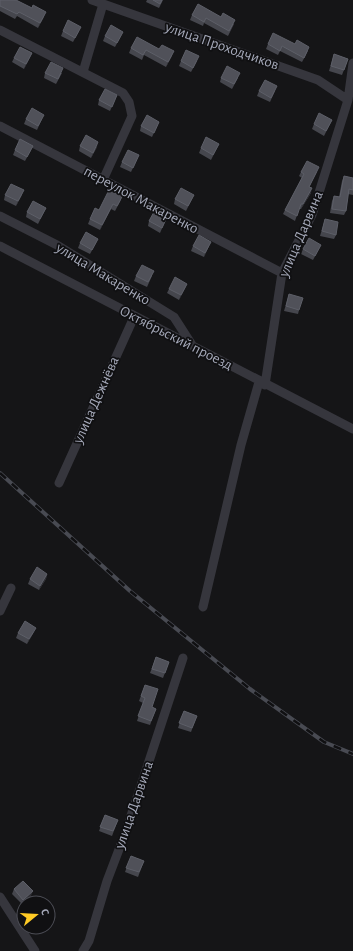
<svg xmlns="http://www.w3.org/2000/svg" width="353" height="951" viewBox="0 0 353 951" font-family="'Alegreya Sans',sans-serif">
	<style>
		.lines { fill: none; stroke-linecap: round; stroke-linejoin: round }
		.minor { stroke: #36363d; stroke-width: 9 }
		.rail-casing { stroke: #484a52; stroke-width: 4 }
		.rail { stroke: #101012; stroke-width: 2.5; stroke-dasharray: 8; stroke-linecap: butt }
		.wall { fill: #45464d }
		.shaded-wall { fill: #2e2e33 }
		.building { fill: #505159; stroke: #5d5f68 }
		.labels { text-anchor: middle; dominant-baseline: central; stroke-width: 3.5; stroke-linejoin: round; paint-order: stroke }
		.street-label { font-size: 15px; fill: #a5a9b9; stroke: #101012 }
	</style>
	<rect width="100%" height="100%" fill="#151517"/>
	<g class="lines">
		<path class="minor" d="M92,0L318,80L348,100
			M0,30L123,93L129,102L132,116L103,180
			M83,72L103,4
			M0,126L282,273
			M0,216L57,245L174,317L192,345
			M0,246L353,429
			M265,385L282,273L312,215L348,100L353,63
			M59,483L134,317
			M203,607L241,445L259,382
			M0,611L11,588
			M0,897L35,951
			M83,951L89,941L107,881L126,831L183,658"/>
		<defs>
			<path id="rail" d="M0,473L130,591L250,689L324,742L353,754"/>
		</defs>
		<use href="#rail" class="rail-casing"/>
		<use href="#rail" class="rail"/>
	</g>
	<path class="wall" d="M0,0L32,8L44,17L38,28L17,16L15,19L0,11Z
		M147,0H163L159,8L146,2Z
		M192,15L221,17L234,24L228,36L204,23L203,26L190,20Z
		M63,31H79L73,42L61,36Z
		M123,32L115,47L103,41L105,36Z
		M268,44L308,51L302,62L280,51L278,55L266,49Z
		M131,48L159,49L172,56L166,67L144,55L142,60L129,53Z
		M32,53L24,69L12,62L14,58Z
		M334,54L348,59L342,75L329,71Z
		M181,61H197L191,72L179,66Z
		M45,73H62L56,84L44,78Z
		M221,78H238L232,89L220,82Z
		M259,91H275L270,102L257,96Z
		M117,95L110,111L98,105L99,100Z
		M26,119H42L37,130L24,124Z
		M332,120L324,136L312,129L314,124Z
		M159,122L152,137L140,131L141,126Z
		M219,144L211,160L199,153L201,148Z
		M80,146L97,147L91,158L79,151Z
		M15,150H31L25,161L13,155Z
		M139,155L131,172L120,167L122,162Z
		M301,172H317L309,187L311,193L301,209H299L295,221L283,214L285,210L302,178L299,176Z
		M344,176L353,178V195L348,194L346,211L344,215L330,213L332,201L334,196L339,197L342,181Z
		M5,195H22L16,206L4,200Z
		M194,195L186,211L174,204L175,199Z
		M121,200L115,211L111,209L100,230L88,224L90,219L99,210Z
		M46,208L38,224L26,217L27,212Z
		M167,217L160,233L148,226L149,221Z
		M325,219L336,235L334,239L320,236Z
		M98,239L90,254L78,248L80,243Z
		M321,245L313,260L301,254L303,249Z
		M193,246H209L204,257L191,251Z
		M136,276H152L147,287L134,281Z
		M187,284L179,300L167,293L169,289Z
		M289,294L299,310L298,314L284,311Z
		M47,574L46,579L39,590L28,584L30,579Z
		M34,632L27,644L16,638L18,633Z
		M156,657L169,662L163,678L150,673Z
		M145,685L152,707L156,709L150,725L137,721L143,703L139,701Z
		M184,711L197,716L191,732L178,728Z
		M105,815L118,820L112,836L99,831Z
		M131,856L144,861L138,877L125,872Z
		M14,889L31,896L22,904L12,894Z"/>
	<path class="shaded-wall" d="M46,12L44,17L38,28L40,23Z
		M174,51L172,56L166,67L168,62Z
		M32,53L30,58L24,69L26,64Z
		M98,142L97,147L91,158L93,153Z
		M312,188L311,193L301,209L303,204Z
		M24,190L22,195L16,206L18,201Z
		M113,204L111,209L100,230L102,225Z
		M211,242L209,246L204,257L205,253Z
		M187,284L185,289L179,300L181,295Z
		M47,574L46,579L39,590L40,586Z
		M36,628L34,632L27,644L29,639Z
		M33,891L31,896L22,904L23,900Z"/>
	<path class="building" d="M0,0H16L32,8L33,5L46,12L40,23L19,12L17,14L0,6Z
		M153,0H162L160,4Z
		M198,4L221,17L223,13L235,20L229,31L206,18L204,22L192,15Z
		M68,20L81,27L75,38L63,31Z
		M111,25L123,32L117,43L105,36Z
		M273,33L295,44L297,40L309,47L304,58L282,46L280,51L268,44Z
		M137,37L159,49L162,45L174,51L168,62L146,50L143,55L131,48Z
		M20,47L32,53L26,64L14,58Z
		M186,50L199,56L193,68L181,61Z
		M334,54L348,59L344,70L331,66Z
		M51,62L63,68L58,79L45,73Z
		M227,66L240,73L234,84L221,78Z
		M265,80L277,86L271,98L259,91Z
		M105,89L117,95L112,107L99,100Z
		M32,108L44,115L38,126L26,119Z
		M319,113L332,120L326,131L314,124Z
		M147,115L159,122L154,133L141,126Z
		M86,135L98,142L93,153L80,146Z
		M206,137L219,144L213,155L201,148Z
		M20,139L33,146L27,157L15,150Z
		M128,150L139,155L133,168L122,162Z
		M307,161L319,167L309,187L312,188L303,204H301L297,216L285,210L304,174L301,172Z
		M344,176L353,178V190L349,189L346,211L332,209L334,196L340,197Z
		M11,184L24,190L18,201L5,195Z
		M110,188L123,195L117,206L113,204L102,225L90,219L95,208L99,210Z
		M181,188L194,195L188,206L175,199Z
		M33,201L46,208L40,219L27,212Z
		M155,210L167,217L162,228L149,221Z
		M325,219L338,222L336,235L322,231Z
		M86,232L98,239L92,250L80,243Z
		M199,235L211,242L205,253L193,246Z
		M309,238L321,245L315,256L303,249Z
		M142,265L154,271L148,282L136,276Z
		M175,277L187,284L181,295L169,289Z
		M289,294L303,298L299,310L286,306Z
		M37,567L47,574L40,586L30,579Z
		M25,621L36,628L29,639L18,633Z
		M156,657L169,662L165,673L152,669Z
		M145,685L158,689L152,707L156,709L151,721L138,716L145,698L141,696Z
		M184,711L197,716L192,728L179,723Z
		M105,815L118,820L113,831L100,827Z
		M131,856L144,861L139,872L126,868Z
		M23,881L33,891L23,900L14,889Z"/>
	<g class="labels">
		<g class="street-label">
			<text transform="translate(222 46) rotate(19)">улица Проходчиков</text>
			<text transform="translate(141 200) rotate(28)">переулок Макаренко</text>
			<text transform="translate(301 234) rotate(-67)">улица Дарвина</text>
			<text transform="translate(103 274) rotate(31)">улица Макаренко</text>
			<text transform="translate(176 338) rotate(27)">Октябрьский проезд</text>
			<text transform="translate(96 400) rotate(-66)">улица Дежнёва</text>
			<text transform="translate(134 805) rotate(-71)">улица Дарвина</text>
		</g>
	</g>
	<g transform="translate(36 915) rotate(72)"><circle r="19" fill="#101012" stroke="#4c4d55"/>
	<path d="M0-3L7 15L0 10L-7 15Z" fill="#ffcb25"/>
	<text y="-6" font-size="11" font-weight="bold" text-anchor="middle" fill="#a5a9b9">С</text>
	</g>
</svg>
